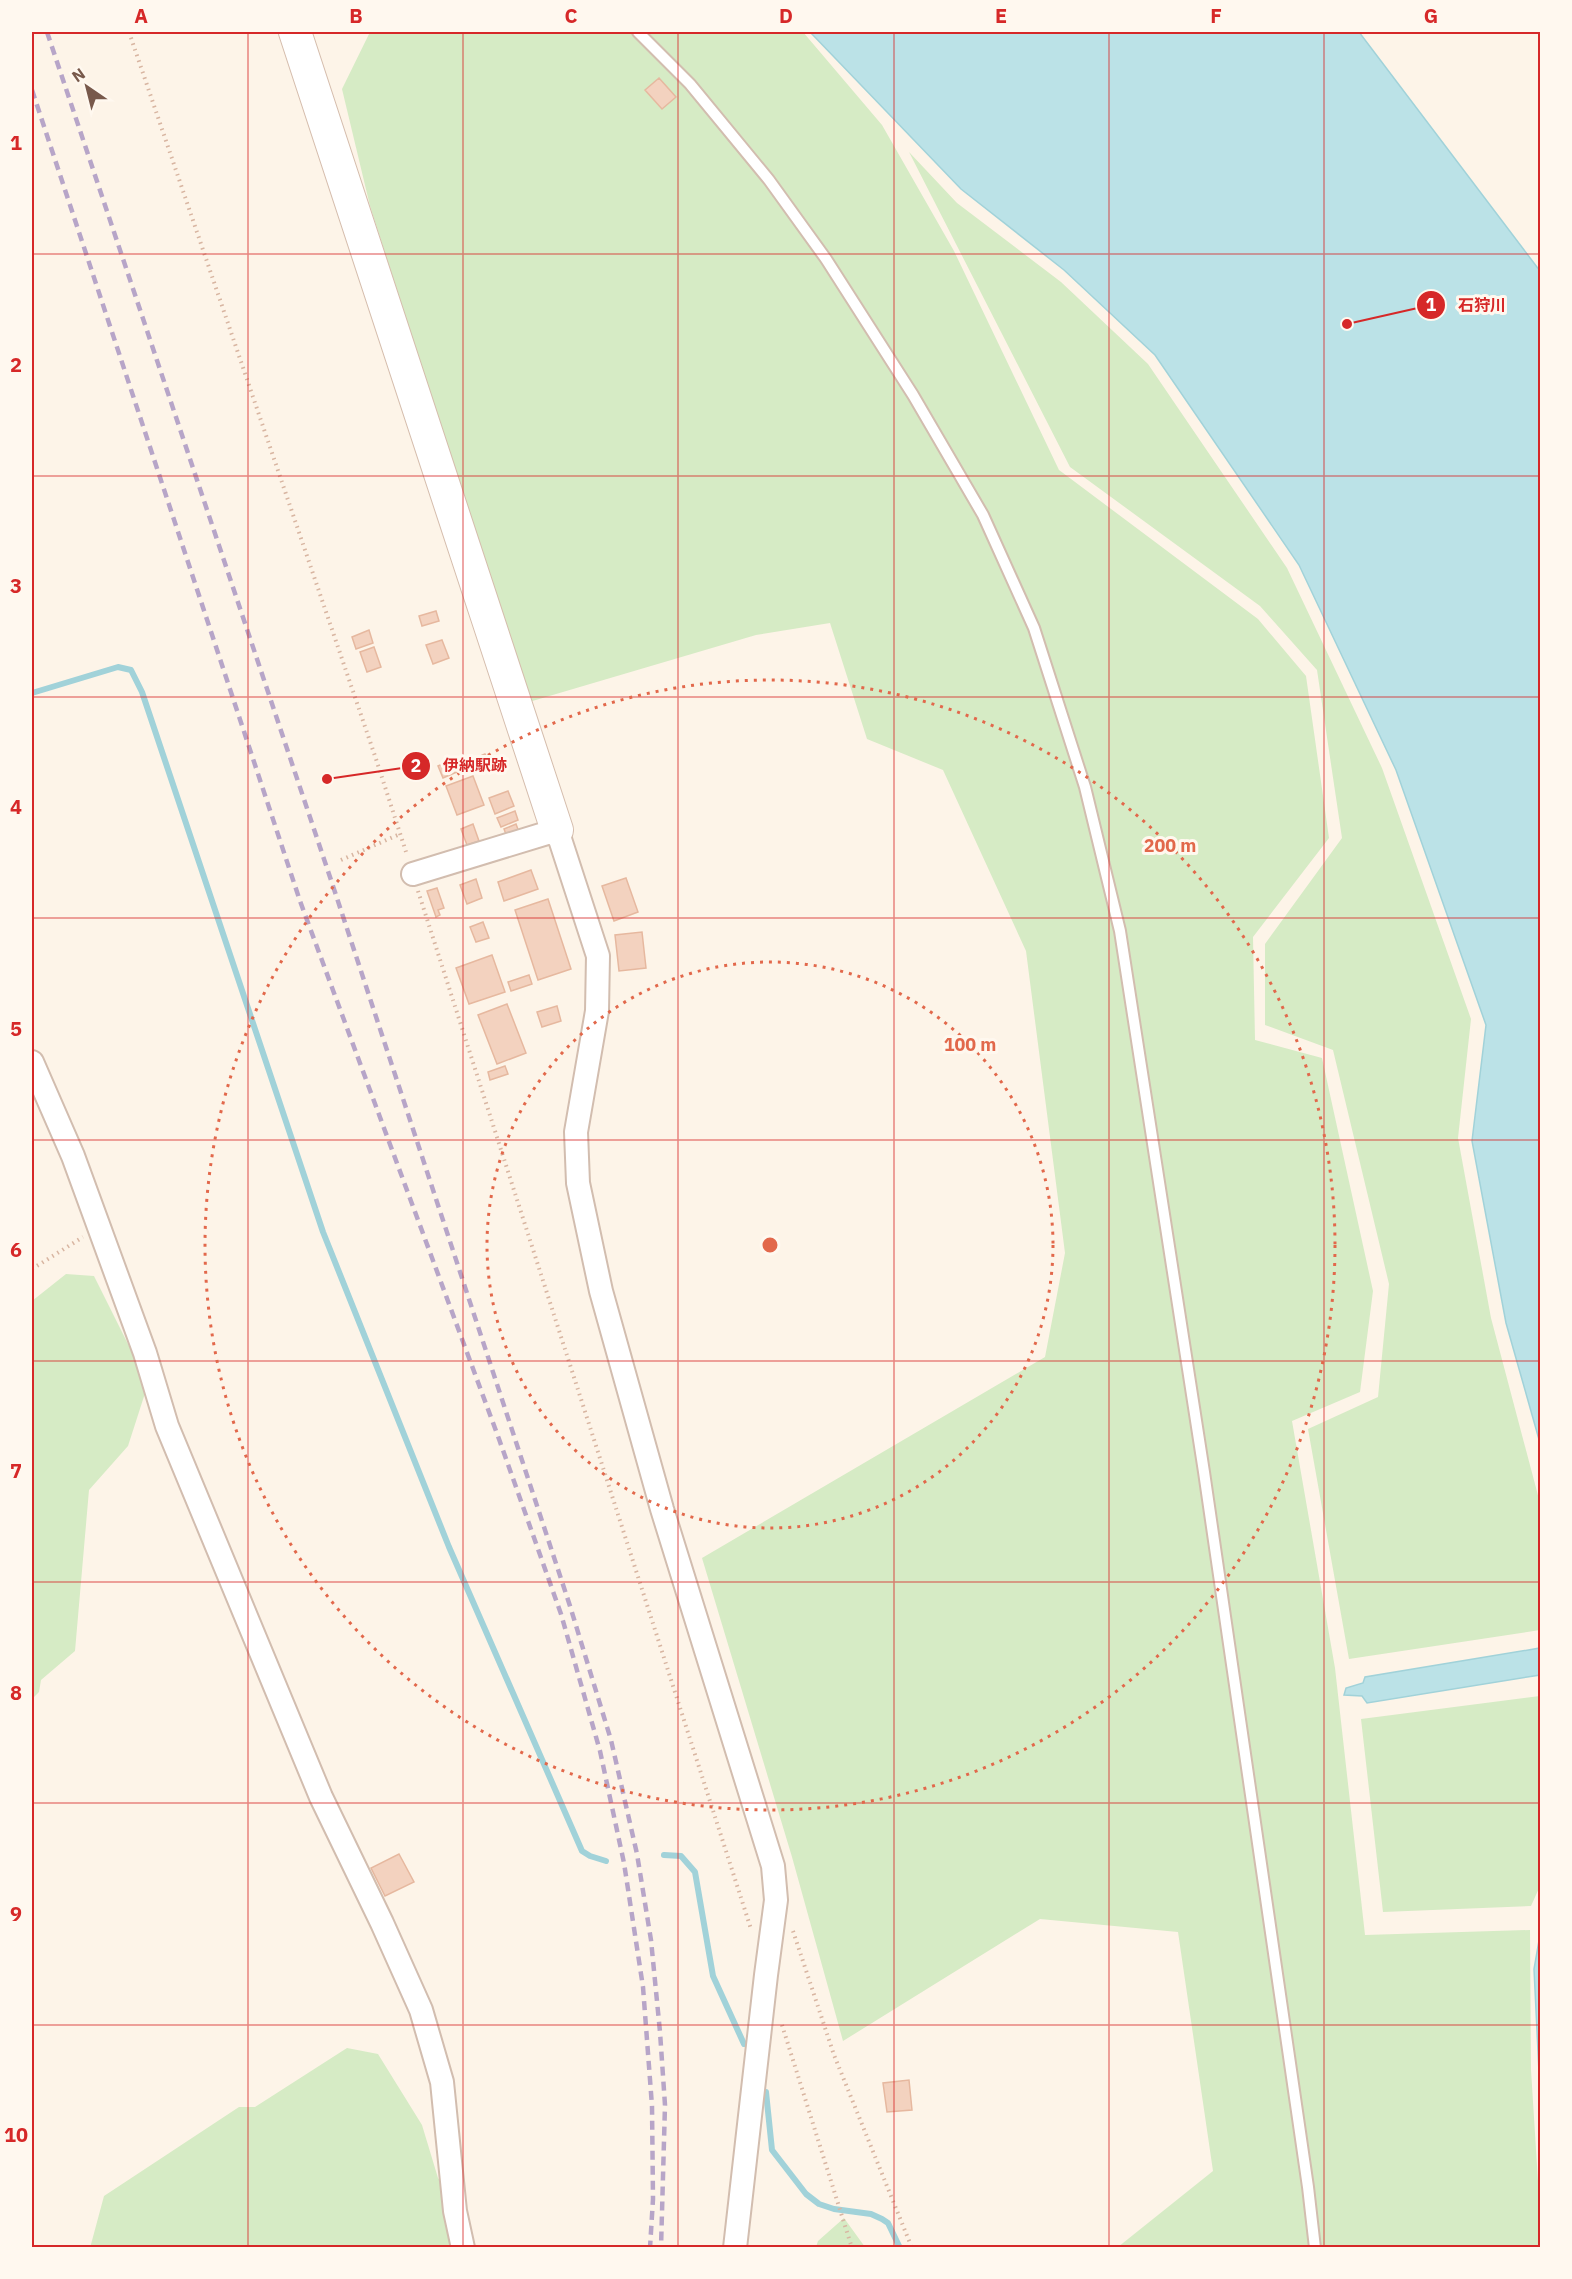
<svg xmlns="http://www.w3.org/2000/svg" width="1572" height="2279" viewBox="0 0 1572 2279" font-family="'IBM Plex Sans','Noto Sans JP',sans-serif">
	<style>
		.green { fill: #d6ebc5 }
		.water { fill: #bbe2e7; stroke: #a1d2d9; stroke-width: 1.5 }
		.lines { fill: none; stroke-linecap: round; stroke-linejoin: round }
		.stream { stroke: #a1d2d9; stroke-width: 6 }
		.building { fill: #f3d2bf; stroke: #e6b89f; stroke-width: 1.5 }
		.lane-casing { stroke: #d2bdaf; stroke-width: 14 }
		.street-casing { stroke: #d2bdaf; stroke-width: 26 }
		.secondary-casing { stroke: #d5bdad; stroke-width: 34 }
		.path { stroke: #d8b5a1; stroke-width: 4; stroke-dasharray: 1.5 4.5; stroke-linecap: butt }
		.lane { stroke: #fff; stroke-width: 10 }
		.street { stroke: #fff; stroke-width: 22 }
		.secondary { stroke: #fff; stroke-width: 32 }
		.rail { stroke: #b7a5c8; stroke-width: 4.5; stroke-dasharray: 9 6; stroke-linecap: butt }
		.grid { fill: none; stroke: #d62828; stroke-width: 1.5; stroke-opacity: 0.55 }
		.ring { fill: none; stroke: #e2684b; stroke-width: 3; stroke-dasharray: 3 6 }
		.centre { fill: #e2684b; stroke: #fff8ef; stroke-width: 3 }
		.ring-label { font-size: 18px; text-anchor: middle; font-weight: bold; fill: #e2684b; stroke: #fff8ef; stroke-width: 6; stroke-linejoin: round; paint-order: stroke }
		.leader { fill: none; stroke: #d62828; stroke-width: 2 }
		.callout-dot { fill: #d62828; stroke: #fff8ef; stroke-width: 2 }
		.mark-label { font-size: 18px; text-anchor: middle; font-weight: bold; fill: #fff }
		.callout-label { font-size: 16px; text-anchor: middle; font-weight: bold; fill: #d62828; stroke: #fff8ef; stroke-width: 6; stroke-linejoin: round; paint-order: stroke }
		.neatline { fill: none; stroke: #d62828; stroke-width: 2 }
		.grid-label { font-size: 20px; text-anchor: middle; font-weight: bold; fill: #d62828 }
	</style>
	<rect width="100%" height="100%" fill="#fdf4e8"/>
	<path class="green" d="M370,32H803L882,125L954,251L1059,470L1258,619L1306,676L1329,838L1253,937L1255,1040L1322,1058L1373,1291L1360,1392L1292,1421L1335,1668L1365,1935L1530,1930L1531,2070L1540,2213V2247H1118L1213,2171L1178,1932L1040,1919L843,2041L792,1857L702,1558L1045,1357L1065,1253L1026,951L943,770L867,739L830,623L756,635L529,702L370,206L342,89Z
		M909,152L957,203L1061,282L1148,364L1287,568L1382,768L1471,1019L1458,1138L1491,1318L1540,1503V1630L1349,1659L1308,1429L1378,1397L1389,1284L1333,1050L1265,1025V944L1342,838L1317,670L1260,606L1070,467Z
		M66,1274L94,1276L148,1384L128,1446L89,1490L75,1651L41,1680L39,1692L32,1699V1301Z
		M1540,1696V1886L1531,1906L1383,1912L1361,1719Z
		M347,2048L378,2054L422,2125L438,2178L454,2200V2247L90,2248L104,2196L239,2107H255Z
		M844,2218L865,2247H816L818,2241Z"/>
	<path class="water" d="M810,32H1359L1540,271V1443L1506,1323L1472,1141L1486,1025L1396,770L1299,565L1155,355L1064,270L961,189Z
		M1540,1648V1675L1367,1703L1362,1696L1344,1695L1346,1688L1363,1683L1365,1677Z
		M1540,1935V2093L1534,1969Z"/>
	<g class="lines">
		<path class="stream" d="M32,693L118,667L131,670L142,692L323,1232L449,1547L582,1851L590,1856L606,1861
			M664,1855L681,1856L695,1872L713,1976L744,2044
			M766,2092L772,2150L806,2194L819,2204L834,2209L871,2214L882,2219L888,2223L900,2248"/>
	</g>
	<path class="building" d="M659,78L676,97L662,109L645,90Z
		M436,611L439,621L422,626L419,616Z
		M369,630L373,643L356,649L352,637Z
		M442,640L449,658L433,664L426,645Z
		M374,647L381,667L367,672L360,652Z
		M485,754L489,761L474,768L471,760Z
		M454,759L459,771L443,778L438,766Z
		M473,776L484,805L457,815L446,786Z
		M508,791L514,806L495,814L489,798Z
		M515,811L518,820L501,827L497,818Z
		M473,824L479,841L467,845L461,829Z
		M516,824L519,832L507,837L504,829Z
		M531,870L538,889L504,901L498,882Z
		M626,878L638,912L614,921L602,886Z
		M476,879L482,898L467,904L460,885Z
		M437,888L444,908L438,910L440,915L436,917L427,891Z
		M548,899L571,969L538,980L515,910Z
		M483,922L489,938L476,942L470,927Z
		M642,932L646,968L619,971L615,935Z
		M492,955L505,992L469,1004L456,968Z
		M529,975L532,984L511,991L508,982Z
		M507,1004L526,1053L497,1064L478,1015Z
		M557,1006L561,1021L542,1027L537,1012Z
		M505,1066L508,1074L490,1080L488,1072Z
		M399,1854L414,1882L385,1896L371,1868Z
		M909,2080L912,2110L887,2112L883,2083Z"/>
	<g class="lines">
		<defs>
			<path id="lane" d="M638,32L690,84L769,180L826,259L913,395L983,515L1034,628L1085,787L1120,931L1204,1472L1308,2187L1315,2248"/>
			<path id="street" d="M413,874L557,830L598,956L597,1011L576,1132L578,1183L601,1291L662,1509L773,1866L776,1900L766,1975L735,2248
				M32,1062L73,1156L145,1353L167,1426L321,1797L382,1923L421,2010L442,2082L455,2211L463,2248"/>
			<path id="secondary" d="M295,32L557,830"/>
		</defs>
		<use href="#lane" class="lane-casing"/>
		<use href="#street" class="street-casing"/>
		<use href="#secondary" class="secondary-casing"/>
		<path class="path" d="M129,32L376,759L407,855
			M341,860L400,834
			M418,891L751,1929
			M32,1269L83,1237
			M793,1931L834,2055L912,2248
			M782,2025L852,2248"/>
		<use href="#lane" class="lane"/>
		<use href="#street" class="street"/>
		<use href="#secondary" class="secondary"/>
		<path class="rail" d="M47,32L331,880L570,1606L611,1740L637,1854L651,1940L660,2032L665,2105L661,2248
			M32,90L300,901L499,1439L561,1614L600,1751L624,1863L643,1987L652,2106L653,2199L650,2248"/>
	</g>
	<path class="grid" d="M248,32V2248M463,32V2248M678,32V2248M894,32V2248M1109,32V2248M1324,32V2248M32,254H1540M32,476H1540M32,697H1540M32,918H1540M32,1140H1540M32,1361H1540M32,1582H1540M32,1803H1540M32,2025H1540"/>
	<g class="ring">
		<circle cx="770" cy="1245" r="283"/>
		<circle cx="770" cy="1245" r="565"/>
	</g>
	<circle cx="770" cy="1245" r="9" class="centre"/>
	<g class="ring-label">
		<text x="1170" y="852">200 m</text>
		<text x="970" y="1051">100 m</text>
	</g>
	<path class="leader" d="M1347 324L1431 305M327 779L416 766"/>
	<g class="callout-dot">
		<circle cx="1347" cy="324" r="6"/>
		<circle cx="327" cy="779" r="6"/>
		<circle cx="1431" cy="305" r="15"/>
		<circle cx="416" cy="766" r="15"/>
	</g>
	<g class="mark-label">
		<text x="1431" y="311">1</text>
		<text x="416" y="772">2</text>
	</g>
	<g class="callout-label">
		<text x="1482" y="311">石狩川</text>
		<text x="475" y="771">伊納駅跡</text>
	</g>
	<rect width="1572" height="2279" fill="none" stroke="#fff8ef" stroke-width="66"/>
	<g transform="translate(87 87) rotate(325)" stroke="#fff8ef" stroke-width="4.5" paint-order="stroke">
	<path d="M0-4.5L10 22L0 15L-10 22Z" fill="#78594b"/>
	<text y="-9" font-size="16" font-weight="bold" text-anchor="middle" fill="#78594b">N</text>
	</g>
	<rect x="33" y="33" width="1506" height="2213" class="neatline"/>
	<g class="grid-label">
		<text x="141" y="23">A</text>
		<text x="356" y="23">B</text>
		<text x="571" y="23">C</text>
		<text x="786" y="23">D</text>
		<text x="1001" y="23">E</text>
		<text x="1216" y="23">F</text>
		<text x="1431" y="23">G</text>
		<text x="16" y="150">1</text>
		<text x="16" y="372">2</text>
		<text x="16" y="593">3</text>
		<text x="16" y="814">4</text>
		<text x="16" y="1036">5</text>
		<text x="16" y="1257">6</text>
		<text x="16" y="1478">7</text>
		<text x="16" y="1700">8</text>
		<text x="16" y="1921">9</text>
		<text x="16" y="2142">10</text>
	</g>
</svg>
